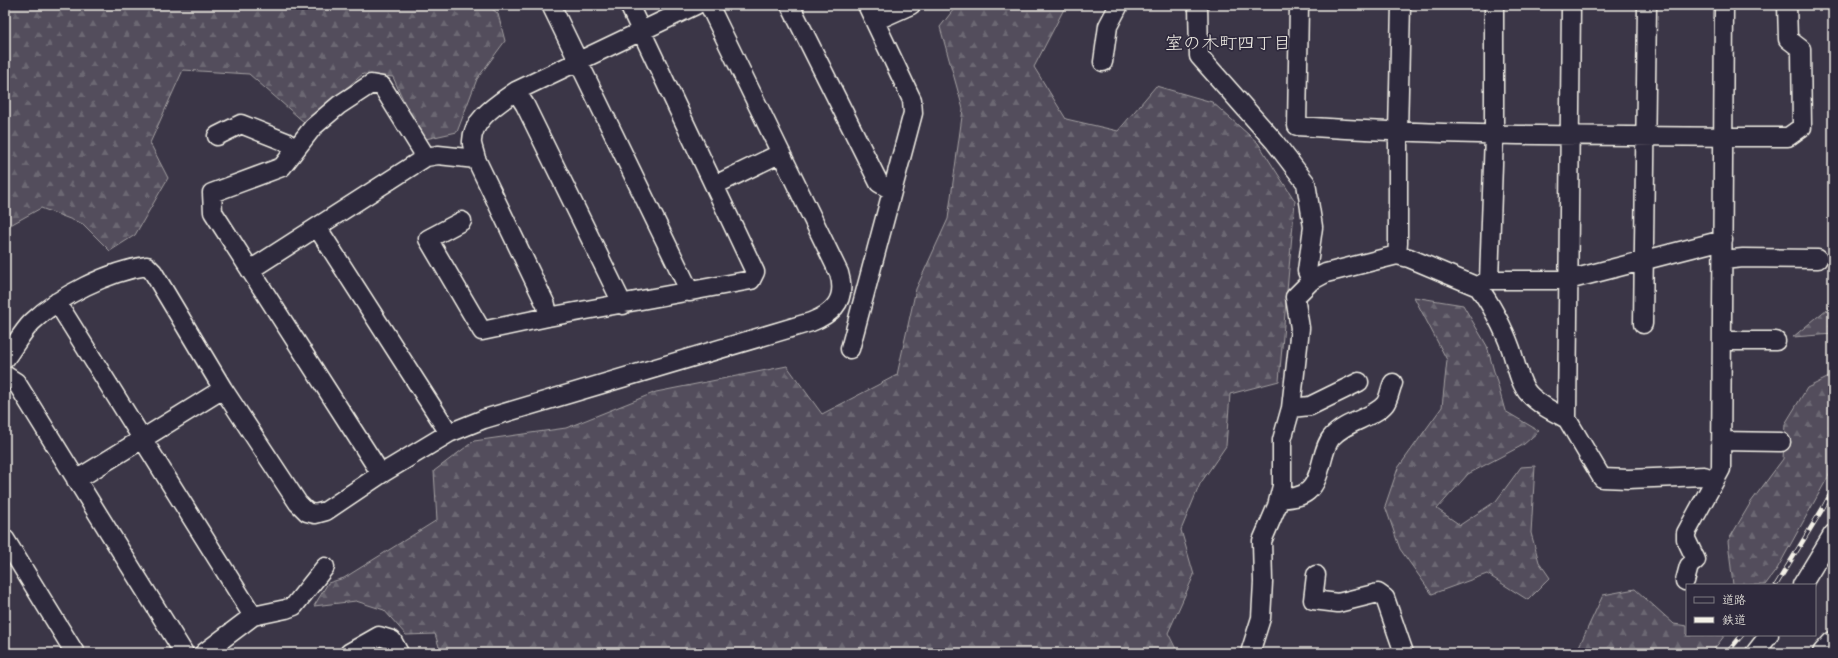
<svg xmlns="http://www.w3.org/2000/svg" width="1838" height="658" viewBox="0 0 1838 658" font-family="Caveat,'Klee One',sans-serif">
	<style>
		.forest { fill: url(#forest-firs); stroke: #a4a0a2 }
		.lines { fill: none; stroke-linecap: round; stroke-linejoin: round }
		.minor-casing { stroke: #f4f1e8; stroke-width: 21 }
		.highway-casing { stroke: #f4f1e8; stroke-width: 25 }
		.minor { stroke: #2f2a3d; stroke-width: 18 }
		.highway { stroke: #2f2a3d; stroke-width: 22 }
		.rail-casing { stroke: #f4f1e8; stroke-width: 4.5 }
		.rail { stroke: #2f2a3d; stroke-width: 3; stroke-dasharray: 9; stroke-linecap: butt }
		.labels { text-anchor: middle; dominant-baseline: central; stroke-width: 3.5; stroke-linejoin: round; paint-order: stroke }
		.neighbourhood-label { font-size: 18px; fill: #f4f1e8; stroke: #2f2a3d }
	</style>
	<defs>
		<pattern id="forest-firs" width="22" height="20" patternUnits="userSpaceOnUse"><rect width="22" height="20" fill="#534e5c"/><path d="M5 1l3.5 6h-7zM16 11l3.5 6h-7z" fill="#6c6873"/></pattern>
	</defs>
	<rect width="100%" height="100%" fill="#3b3647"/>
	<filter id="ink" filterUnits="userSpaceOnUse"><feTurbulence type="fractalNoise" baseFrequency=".025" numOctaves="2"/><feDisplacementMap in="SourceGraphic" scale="8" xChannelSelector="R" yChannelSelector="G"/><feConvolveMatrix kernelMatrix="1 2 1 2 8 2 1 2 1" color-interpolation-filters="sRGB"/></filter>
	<g filter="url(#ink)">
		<path class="forest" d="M5,5H488L498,14L505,41L477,79L457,132L421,140L393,77L363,74L305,123L249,74L183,70L150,143L168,178L135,235L110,251L83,224L41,208L5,228Z
			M957,5H1061L1064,9L1034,67L1066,119L1118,131L1156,86L1212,102L1258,143L1295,201L1279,381L1230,394L1226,446L1200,484L1181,530L1194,575L1168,633L1178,653H441L435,634L406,635L384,610L356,601L314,606L328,583L344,578L437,520L434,471L474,441L566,428L656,392L787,366L822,414L897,375L916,289L948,219L963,109L940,27Z
			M1414,297L1463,305L1487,346L1505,411L1539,431L1523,445L1468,474L1437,509L1460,525L1496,501L1521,467L1535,466L1531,533L1539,562L1550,578L1528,600L1487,574L1432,594L1400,549L1385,506L1398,468L1442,407L1447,360Z
			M1833,304V334L1793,337Z
			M1833,375V468L1777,569L1765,585H1733L1728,541L1751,502L1783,459L1785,424L1807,388Z
			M1635,589L1674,624L1687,626V635H1725L1711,653H1576L1603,595Z"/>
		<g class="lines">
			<defs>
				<path id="minor" d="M551,5L690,292
					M790,5L879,183L891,190
					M1198,5L1199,56L1274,141L1306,183L1313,227L1307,271L1311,281
					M1299,5L1297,126C1460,137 1624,136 1788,137L1802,127L1801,49L1788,39L1787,5
					M1571,5L1567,419L1602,478L1628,479L1704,476L1715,480
					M875,21L911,5
					M1103,62L1108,26L1119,5
					M516,91L525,105L623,305
					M217,136L241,124L286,142L296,149
					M715,185L781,153
					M462,221L428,239L482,331L548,317L751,280L755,272L629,5
					M317,227L449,433
					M1397,255L1398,243V132L1401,5
					M1723,260L1743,258L1818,259
					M250,270L426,157L438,155L476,159
					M1489,280L1494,135V5
					M1478,286L1489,280H1568L1723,240
					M57,302L253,616
					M548,317L546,305L476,159C475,154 473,149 472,144C470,120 499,103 516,91L696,5
					M1643,324L1647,5
					M1722,341H1776
					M850,349L913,113L912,100L867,5
					M5,359C14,347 22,332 32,322C59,296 109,271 147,266L153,272L223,389L298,503L307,512L315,514L326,511L381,474L449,433L484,419L811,322C834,313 847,299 839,273L709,5
					M5,375L16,382L184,653
					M1291,408L1310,406L1359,382
					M1721,441L1781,442
					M381,474L213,212L212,193L282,167L313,127L339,105L371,84L382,86L426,157
					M76,480L223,389
					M1279,499C1289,498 1300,498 1308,491C1322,480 1321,450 1331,438C1345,421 1374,418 1385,404C1389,399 1390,389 1393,383
					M5,539L75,653
					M1316,575L1313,600L1338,603L1378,593L1385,598L1404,653
					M1685,581L1689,566L1696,560L1686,539V533L1721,469L1724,5
					M1802,585L1833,534
					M204,653L253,616L286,609L294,606L325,567
					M349,653L379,636L392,640L399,653
					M1250,653L1261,618L1263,582L1262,541L1277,506L1282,486V440L1291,408L1300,328L1295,297L1311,281L1326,273L1397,255L1409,258L1478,287C1490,302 1504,329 1511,349C1515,361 1520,385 1529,394C1539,405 1554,412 1567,419
					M1755,653L1769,635"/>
				<path id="highway" d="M1824,653L1833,643"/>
			</defs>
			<use href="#minor" class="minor-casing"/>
			<use href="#highway" class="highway-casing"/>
			<use href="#minor" class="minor"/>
			<use href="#highway" class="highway"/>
			<defs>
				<path id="rail" d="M1776,585L1823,508L1833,489
					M1727,653L1742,635"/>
			</defs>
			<use href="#rail" class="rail-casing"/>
			<use href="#rail" class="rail"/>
		</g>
	</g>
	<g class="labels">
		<g class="neighbourhood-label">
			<text x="1228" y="43">室の木町四丁目</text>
		</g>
	</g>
	<rect width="1838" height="658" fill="none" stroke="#2f2a3d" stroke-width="20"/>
	<rect x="10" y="10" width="1818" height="638" fill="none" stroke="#f4f1e8" stroke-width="1.5" filter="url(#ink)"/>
	<rect x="1686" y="584" width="130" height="52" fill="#2f2a3d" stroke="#7e7a81"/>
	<rect x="1694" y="597" width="20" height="6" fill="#2f2a3d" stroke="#7e7a81"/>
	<text x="1722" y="604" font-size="12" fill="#f4f1e8">道路</text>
	<rect x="1694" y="617" width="20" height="6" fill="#f4f1e8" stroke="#7e7a81"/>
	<text x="1722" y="624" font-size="12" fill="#f4f1e8">鉄道</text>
</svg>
